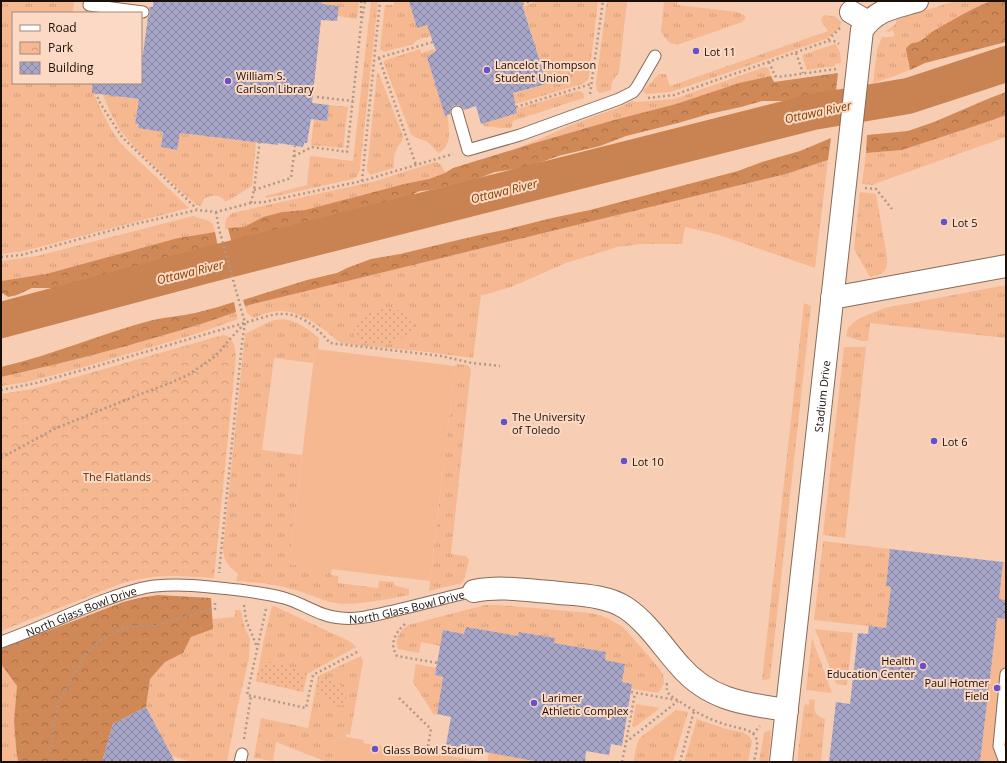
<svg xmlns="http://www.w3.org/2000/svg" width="1007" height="763" viewBox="0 0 1007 763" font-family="'Open Sans',sans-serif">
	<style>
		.built { fill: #f7ceb4; fill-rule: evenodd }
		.grass { fill: url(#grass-tufts) }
		.forest { fill: url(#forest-crowns) }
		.park { fill: url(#park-crowns) }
		.garden { fill: url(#garden-dots) }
		.pitch { fill: #f5b891 }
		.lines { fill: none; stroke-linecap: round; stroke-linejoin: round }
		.river { stroke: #c98251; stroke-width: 36 }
		.building { fill: url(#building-cross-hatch) }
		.service-casing { stroke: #886a57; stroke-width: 13 }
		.minor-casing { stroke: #886a57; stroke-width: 24 }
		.path { stroke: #b29786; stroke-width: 2.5; stroke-dasharray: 2 3; stroke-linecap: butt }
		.service { stroke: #fff; stroke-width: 11 }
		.minor { stroke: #fff; stroke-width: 22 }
		.poi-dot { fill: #6651ca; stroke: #fcd9c4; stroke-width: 1.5 }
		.labels { text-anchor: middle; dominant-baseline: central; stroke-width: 4; stroke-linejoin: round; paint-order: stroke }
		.poi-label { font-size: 11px; fill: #1a0f07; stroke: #fcd9c4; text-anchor: start }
		.street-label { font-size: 11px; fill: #1a0f07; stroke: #fcd9c4 }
		.park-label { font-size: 11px; fill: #5a2b03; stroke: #fcd9c4 }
		.water-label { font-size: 12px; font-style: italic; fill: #854203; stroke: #fcd9c4 }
	</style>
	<defs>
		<pattern id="grass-tufts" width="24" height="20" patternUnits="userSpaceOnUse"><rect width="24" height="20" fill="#f5b891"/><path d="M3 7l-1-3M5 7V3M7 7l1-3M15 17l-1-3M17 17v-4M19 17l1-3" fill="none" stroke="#d19d7c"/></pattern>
		<pattern id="forest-crowns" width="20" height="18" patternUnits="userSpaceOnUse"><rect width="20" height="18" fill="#d08857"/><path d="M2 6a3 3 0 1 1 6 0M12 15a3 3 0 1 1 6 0" fill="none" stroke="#a86e46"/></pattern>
		<pattern id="park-crowns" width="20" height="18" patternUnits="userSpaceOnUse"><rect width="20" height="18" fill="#f5b891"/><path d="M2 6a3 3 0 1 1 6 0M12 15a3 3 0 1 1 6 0" fill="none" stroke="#d19d7c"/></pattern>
		<pattern id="garden-dots" width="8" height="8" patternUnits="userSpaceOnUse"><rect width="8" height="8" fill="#f5b891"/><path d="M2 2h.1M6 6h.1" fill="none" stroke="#d19d7c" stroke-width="1.8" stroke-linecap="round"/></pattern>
		<pattern id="building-cross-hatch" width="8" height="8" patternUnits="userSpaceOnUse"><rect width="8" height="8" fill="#a7a6c8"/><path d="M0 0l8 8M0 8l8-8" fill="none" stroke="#8786a0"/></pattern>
	</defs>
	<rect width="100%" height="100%" fill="#fcd9c4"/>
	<path class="built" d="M1,1H1006V762H1ZM13,13H141V83H13Z"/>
	<path class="grass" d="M1,1H74L73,13H13V83H90L99,106L112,131L121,144L189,208L24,251L1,254Z
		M322,1H359L357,19L338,16L339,6L322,4Z
		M371,1H378L360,169C359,173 357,178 353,179L267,198L265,196L307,185L310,156L353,161Z
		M394,1H409L417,27L427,25L431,36L417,40L413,44L384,52L382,51L380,49L385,5H394Z
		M540,1H598L589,77L588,80L582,84L515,104L512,94L547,84L523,6Z
		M607,1H627L619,72L612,82L611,90L600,93L597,91L596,83Z
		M664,1H677V5L738,12C741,14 745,14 746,18L742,22L680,44C668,45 667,40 661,32Z
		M956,1H991L973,9L953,20L930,34L921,41L910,44L908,62L910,70L889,78L873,83L877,50L882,37H890L895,36L893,30L888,32L886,31L896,24V19Z
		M826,15L836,17L842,23H841L840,28L826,39L671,92L646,94L643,91L659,74H666L670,86L828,31L821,21L823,16Z
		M835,44C840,49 841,57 841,63L835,64V66L807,70L802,55Z
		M420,49L421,53L434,49L435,52L427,57L445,115H447C449,128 453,147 438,153C434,149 431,144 426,141C420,139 415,138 411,134L384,64V61L386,60Z
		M765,67L768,68L771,76L739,83L676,104L614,120L538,142L508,152L547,136L571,125L620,107L632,101L637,102L674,99Z
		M378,73L379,74L403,136C403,143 398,144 396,151C393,156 394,162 394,168L370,175L367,170L377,74Z
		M98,83H122L120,97L142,99L138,106L135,123L139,124L138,128L158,131L163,128L161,147L177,150L180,130H186V134L204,136L205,133L210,136L256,142L252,186L229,200L225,201C220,194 211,195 204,199L201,206L197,205L184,194L135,148L120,130L110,112Z
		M579,91L582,92L584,94V98L513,121L511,128H501L483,126V123L517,113L516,109L574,92Z
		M329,105L348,107L343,148L311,145L314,119L327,120Z
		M1006,115V137L874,184V185L862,184L866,153L902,150L987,122Z
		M828,160L815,268L716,234L685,227L682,244H642L617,247L566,263L511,287L484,295H481L473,358L419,351L355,345L342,343L338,341C321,327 301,310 278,311C269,312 261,315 253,318L247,313L245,306L786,174Z
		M435,162C441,163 443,168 445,173L429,179L404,184L351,198L305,210L282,212L263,217L244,227L225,229L226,219L232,213L376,181Z
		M860,192L876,194L887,257C888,272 883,274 870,277L854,249Z
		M193,216L209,221L213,224L215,232L178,238L46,274L1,281V261L37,256Z
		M1006,285V338L870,323L868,341H861L846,336L848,328L853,323L860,318L885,308Z
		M804,303L811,306L770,679L762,680Z
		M236,312L238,319L199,333L81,368L27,382L1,386V377C54,365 108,352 161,336C186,329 211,321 236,312Z
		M284,319C299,322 308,329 319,338L318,349H315L313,363L274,358L262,450L302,455L289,564L332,569L331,575L338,576V583L378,588L379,581L394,582V585L409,589V595C388,599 356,606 335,603C320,600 306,592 291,589C273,584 255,582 236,581L238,574C229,567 223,560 223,549L245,334L269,322L275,320Z
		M844,347H866L845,538L823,535Z
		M457,364L467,365L471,368L451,554L466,556L468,559L469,560L465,577L462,583L429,591L455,366Z
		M823,541L890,549L886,586L891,587L886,628L814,620Z
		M485,605H498L591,613L599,615L607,618L623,627L659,668L663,675L664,683L661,689L658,693L632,689V684L622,682L625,664L605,660L606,652L554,643V638L519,632L518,636L466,627L464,634L444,630L441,646L421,642L419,653L398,649C394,639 400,631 408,625Z
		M274,606L351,642L356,647L307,674L303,692L256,681L264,639L271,610L272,607Z
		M235,610H239L241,611L245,628L250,639L249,658L237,709L227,762H191L172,756L146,707L150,679L165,662L183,653L191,637L213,629L212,619L235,617Z
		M815,629L853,633L847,685L836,684Z
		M812,638L832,693L806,690Z
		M361,656L363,661L350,735L346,734V739L335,737L332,762H327L276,742L273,761L254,758L261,718L308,728L318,677L320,675Z
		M1,664L17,686L14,721L16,747L18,762H1Z
		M416,664L437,668L435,675L443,677L437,714L434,715L413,682Z
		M809,699L815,700C813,710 815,716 825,719L821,762H797L804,706L806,704L809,705Z
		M636,704L660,708L635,727H633L632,726Z
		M676,710L688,712L673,762H633L638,741L640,738Z
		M697,719L726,729L742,732L749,736L752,741L748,762H684Z
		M770,730L771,736L768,762H759L764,734L765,732Z"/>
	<path class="forest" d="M991,1H1006V42L925,63L910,70L906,49C912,40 913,45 922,40C925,38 928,35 932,32C951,21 970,9 991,1Z
		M838,73L836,91L787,101H762L741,107L709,114L678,123L626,136L600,146L558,156L539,163L522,168L495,172L474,180L430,190L420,191L415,193L412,196L404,200L348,215L302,225H291L273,233L238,241L232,244L228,228L244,227L263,217L282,212L305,210L351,198L404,184L429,179L445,173L453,168L538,142L614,120L676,104L739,83L771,76L774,82Z
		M1006,92V115L987,122L902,150L866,153L867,135L908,131L934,122L990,98Z
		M831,138L828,160L786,174L245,306L243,300L307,280L337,273L347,268L371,259L400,254L454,241L484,234L504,230L552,218L590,210L738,171L762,162L800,151Z
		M215,232L218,247L193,252L174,260L166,265L162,270L134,276L128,272L56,288H32L17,295L8,297L1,292V281L46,274L178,238Z
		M234,302L236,312C211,321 186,329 161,336C108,352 54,365 1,377V367C53,355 102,333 153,320C167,317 181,316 195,313C208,310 221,306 234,302Z
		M158,595L211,598L213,629L191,637L183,653L165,662L150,679L146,707L113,724L102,762H18L16,747L14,721L17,686L1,664V649L123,602L139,598Z"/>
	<path class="park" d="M223,335C234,337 235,346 236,356L214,578C199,577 184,576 170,576C150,576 130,580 112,587L1,631V394L32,389L69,379Z"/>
	<path class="garden" d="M383,309C394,308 411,311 414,324C415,327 415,330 413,333C409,339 405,337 400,338C395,339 393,342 389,344C379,347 362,344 354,337C352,322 370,311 383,309Z
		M270,662C283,664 295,668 307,674L303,692L256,681L260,663Z
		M320,675C331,678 340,683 347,692L346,699L344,705C333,709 332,703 324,697C321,695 318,694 315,693L318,677Z"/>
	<path class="pitch" d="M315,349L455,366L430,581L289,564Z
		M1003,562H1006V600L999,599Z
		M997,618L1006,619V762H980Z
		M335,737L345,739L346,737L364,740L363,743L394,748L395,745L422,750V754H426L427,752L484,762H332Z
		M489,752L540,762H487Z"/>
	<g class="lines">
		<path class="river" d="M1,320L207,265L813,112L908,96L1006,64"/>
	</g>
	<path class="building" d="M153,1H322V4L339,6L337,21L321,20L312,103L329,105L327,121L311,119L307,143H304L303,147L278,143V145L231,139L180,133L177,150L161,147L163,132L138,128L139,124H135L139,99L92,93V83H141V69L148,17L150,13L149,7H153Z
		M409,1H521L547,84L513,93L517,113L481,124L476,106L464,110L462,107L458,105H455L452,107L450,111V114L445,116L427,57L436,51L427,25L417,28Z
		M890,549L1003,562L999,599L1006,600V619L997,618L980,762H829L836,702L850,704L858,633L868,634L869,626L886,628L891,587L886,586Z
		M466,627L518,636L519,632L555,638L554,643L606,652L605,660L625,664L622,682L632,684L622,746L611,744L609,755L586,751L585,762H540L446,745L451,717L437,714L443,677L435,675L443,630L464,634Z
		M146,707L175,762H102L113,724Z"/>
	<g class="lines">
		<defs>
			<g id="service">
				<path d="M90,1L89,5L143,12"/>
				<path d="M457,112L468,150L520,135L619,99L633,92L637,87L655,56"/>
				<path id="s1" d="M1,642C35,630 68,614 102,601C119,595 136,588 155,586C183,583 211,587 239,590C254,592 269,594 284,598C303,603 320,617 341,618C359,620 379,614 397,610C423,604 448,597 474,591"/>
				<path d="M240,762L242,754"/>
				<path d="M1005,762L999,746L1006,674"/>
			</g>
			<g id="minor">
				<path d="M851,12L868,22"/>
				<path d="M832,298L1006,266"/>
				<path d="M474,591C499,586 524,590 550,592C574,595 605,594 626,608C648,623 662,646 680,666C709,700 745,704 787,710"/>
				<path id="s2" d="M781,762L862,30C877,9 893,8 917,1"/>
			</g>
		</defs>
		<use href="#service" class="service-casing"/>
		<use href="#minor" class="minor-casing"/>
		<path class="path" d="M361,1V20
			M522,4L531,1
			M828,40L840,28
			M796,53L803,73
			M378,58L433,42
			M379,58L416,165
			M769,62L775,76L778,77L836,69
			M92,83L100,103L122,137L197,209
			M590,94L603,1
			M317,97L353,101
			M648,98L674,95L828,41H834L839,44
			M516,107L591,84
			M294,156L312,147L347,152L361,25L365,1
			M362,181L380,1
			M865,188L876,189L892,209
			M254,190L291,178L295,146
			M251,203L254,190L260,139
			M216,212L219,229L245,323L242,343L219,573
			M1,257L21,255L135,224L197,210L216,212L251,203L264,202L362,181L453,154
			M1,390L36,383L97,366L268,316C272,315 276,314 280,314C302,313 317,328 330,343L441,356L472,363L500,366
			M1,458L54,429L138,395L170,383L188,375L213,358L221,350L229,340L245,323
			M244,605L246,620L257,647
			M266,609L247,695L306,708L313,675L359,651
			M405,624C395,633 389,644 397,656L438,663
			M667,683C665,694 671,696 679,701C695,712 713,722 732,726C740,729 752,729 756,738C759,744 755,755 754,762
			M631,692L676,700
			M399,698L431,729L427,752
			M753,734L760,726
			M244,739L251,696
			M626,742L635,693
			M50,762L54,721L59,701L84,657L95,645L105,637L117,631L131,627L157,625L208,610L215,609V603
			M622,762L626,742L678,701
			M680,762L694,711"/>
		<use href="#service" class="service"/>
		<use href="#minor" class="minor"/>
	</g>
	<g class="poi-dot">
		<circle cx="696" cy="51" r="4"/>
		<circle cx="487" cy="70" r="4"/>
		<circle cx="228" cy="81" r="4"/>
		<circle cx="944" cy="222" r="4"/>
		<circle cx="504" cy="422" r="4"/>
		<circle cx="934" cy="441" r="4"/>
		<circle cx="624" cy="461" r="4"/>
		<circle cx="923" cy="666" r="4"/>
		<circle cx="997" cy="688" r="4"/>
		<circle cx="534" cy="703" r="4"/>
		<circle cx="375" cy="749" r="4"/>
	</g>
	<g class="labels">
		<g class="poi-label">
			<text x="704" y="51">Lot 11</text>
			<text x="495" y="64">Lancelot Thompson<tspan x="495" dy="13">Student Union</tspan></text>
			<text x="236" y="75">William S.<tspan x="236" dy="13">Carlson Library</tspan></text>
			<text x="952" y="222">Lot 5</text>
			<text x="512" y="416">The University<tspan x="512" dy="13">of Toledo</tspan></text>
			<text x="942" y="441">Lot 6</text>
			<text x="632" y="461">Lot 10</text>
			<text x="915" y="660" text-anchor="end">Health<tspan x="915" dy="13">Education Center</tspan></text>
			<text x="989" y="682" text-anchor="end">Paul Hotmer<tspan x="989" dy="13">Field</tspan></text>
			<text x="542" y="697">Larimer<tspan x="542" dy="13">Athletic Complex</tspan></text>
			<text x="383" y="749">Glass Bowl Stadium</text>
		</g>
		<g class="street-label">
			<text stroke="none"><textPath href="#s2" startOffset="368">Stadium Drive</textPath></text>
			<text stroke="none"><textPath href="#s1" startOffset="422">North Glass Bowl Drive</textPath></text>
			<text stroke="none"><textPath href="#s1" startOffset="86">North Glass Bowl Drive</textPath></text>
		</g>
		<g class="park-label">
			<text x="117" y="476">The Flatlands</text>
		</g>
		<g class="water-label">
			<text transform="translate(818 112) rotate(-12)">Ottawa River</text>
			<text transform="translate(504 191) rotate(-14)">Ottawa River</text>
			<text transform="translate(190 272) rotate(-14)">Ottawa River</text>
		</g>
	</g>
	<rect width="1007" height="763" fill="none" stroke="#1a0f07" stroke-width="4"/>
	<rect x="12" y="12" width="130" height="72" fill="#fcd9c4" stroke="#a28878"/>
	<rect x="20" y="25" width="20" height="6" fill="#ffffff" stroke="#a28878"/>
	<text x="48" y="32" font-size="12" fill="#1a0f07">Road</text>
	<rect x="20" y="42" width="20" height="12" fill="url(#park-crowns)" stroke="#a28878"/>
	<text x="48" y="52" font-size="12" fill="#1a0f07">Park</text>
	<rect x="20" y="62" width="20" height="12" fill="url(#building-cross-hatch)" stroke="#a28878"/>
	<text x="48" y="72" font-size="12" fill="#1a0f07">Building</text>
</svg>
